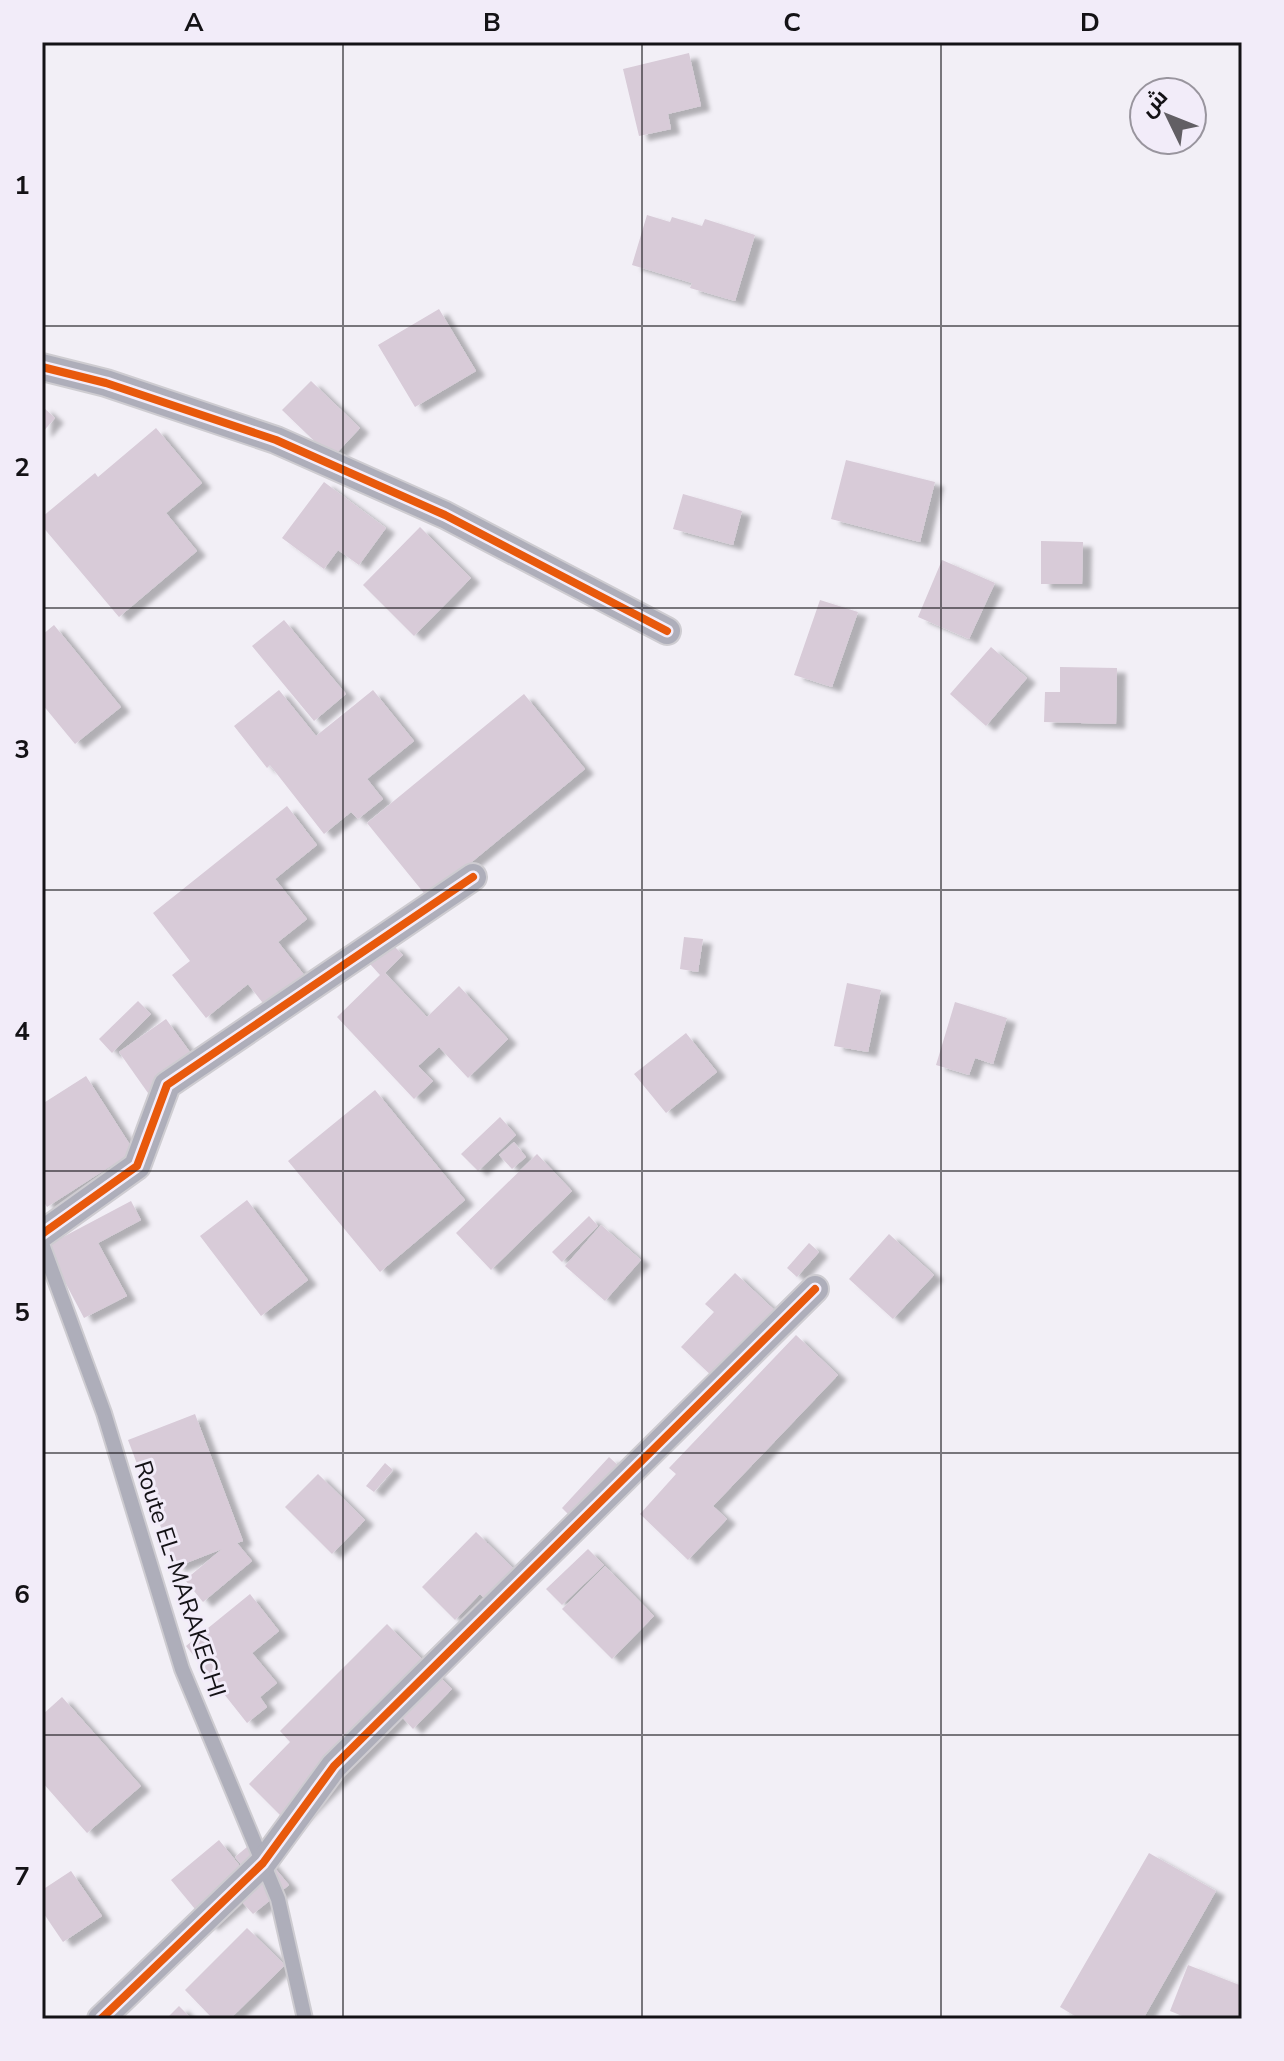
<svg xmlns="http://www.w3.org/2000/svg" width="1284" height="2061" viewBox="0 0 1284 2061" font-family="'Nunito Sans',Cairo,sans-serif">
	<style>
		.building { fill: #d8cbd8; filter: url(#shadow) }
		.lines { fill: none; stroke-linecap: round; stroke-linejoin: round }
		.service-casing { stroke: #ceccd1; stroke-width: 18 }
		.minor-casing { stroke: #ceccd1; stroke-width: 30 }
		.service { stroke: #aeaeba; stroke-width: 14 }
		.minor { stroke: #aeaeba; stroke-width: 26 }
		.cycleway-casing { stroke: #f2ecf9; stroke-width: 13 }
		.cycleway { stroke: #e8590c; stroke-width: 8 }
		.grid { fill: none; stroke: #141216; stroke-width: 2; stroke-opacity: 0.55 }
		.labels { text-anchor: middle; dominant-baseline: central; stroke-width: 6; stroke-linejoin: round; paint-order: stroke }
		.street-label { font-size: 24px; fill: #141216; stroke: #f2ecf9 }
		.neatline { fill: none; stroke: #141216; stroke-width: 3 }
		.grid-label { font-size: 26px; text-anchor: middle; font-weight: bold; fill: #141216 }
	</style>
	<defs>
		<filter id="shadow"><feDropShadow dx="9" dy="5" stdDeviation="2" flood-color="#0004"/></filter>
	</defs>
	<rect width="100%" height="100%" fill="#f2eff6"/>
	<path class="building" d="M689,53L701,106L668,114L671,129L639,136L623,69Z
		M647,215L670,222L672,217L702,226L705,219L755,235L735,301L690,288L692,283L632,265Z
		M439,309L476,371L415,407L378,345Z
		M311,381L360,428L332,458L282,410Z
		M42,406L55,418L42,433Z
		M156,428L202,483L166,513L197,551L119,617L42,526V517L95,473L98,477Z
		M846,460L935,482L920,542L831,519Z
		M324,482L386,528L359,565L338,550L324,569L282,538Z
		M683,494L742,511L733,545L673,529Z
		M420,527L471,578L414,636L363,585Z
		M1041,541L1083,542L1082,584H1041Z
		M942,560L995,583L969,639L918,617Z
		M820,600L858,612L832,687L794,675Z
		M284,620L346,694L314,721L252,646Z
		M54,625L121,707L75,744L42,704V635Z
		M991,647L1027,678L986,726L950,694Z
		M1060,667L1117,668L1116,724L1044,722L1045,692H1060Z
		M279,690L316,736L373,690L414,741L367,779L383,799L358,819L351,812L324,834L270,765L267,768L234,726Z
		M524,694L585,769L428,898L367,823Z
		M287,806L317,845L275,879L307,919L278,942L305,976L266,1007L248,984L206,1018L172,975L190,961L153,913Z
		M684,937L703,939L698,972L680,969Z
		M392,944L403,955L385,973L427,1017L459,986L508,1039L468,1078L439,1047L418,1066L433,1081L414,1099L337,1017L380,975L370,964Z
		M847,983L881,990L868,1052L834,1046Z
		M138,1001L151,1014L112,1053L99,1039Z
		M955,1002L1007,1018L993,1064L975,1058L969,1075L936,1065Z
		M166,1019L195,1059L148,1093L119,1052Z
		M686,1033L717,1072L666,1113L634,1074Z
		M86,1076L134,1151L47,1207L42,1199V1104Z
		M375,1090L465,1200L380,1272L288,1161Z
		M500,1117L516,1135L478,1171L461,1154Z
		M514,1142L526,1157L512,1169L499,1155Z
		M537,1154L572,1191L491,1270L456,1233Z
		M247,1200L308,1280L261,1316L200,1236Z
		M131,1201L141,1220L98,1243L127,1296L84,1318L46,1246Z
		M589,1216L598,1226L562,1262L552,1252Z
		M601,1225L641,1260L605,1301L565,1266Z
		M889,1234L934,1275L893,1319L849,1279Z
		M809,1243L819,1252L797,1277L787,1268Z
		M735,1273L785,1320L714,1378L681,1347L714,1312L705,1304Z
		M796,1335L838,1375L713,1506L727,1519L688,1560L640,1514L676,1474L669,1468Z
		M195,1414L243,1541L237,1543L252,1561L203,1602L185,1580L222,1549L176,1567L128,1440Z
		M609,1457L620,1467L572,1518L562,1508Z
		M385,1463L393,1470L374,1492L366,1486Z
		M318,1474L365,1520L332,1554L285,1507Z
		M476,1532L521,1576L492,1606L480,1594L455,1620L422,1587Z
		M588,1549L604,1565L562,1605L546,1589Z
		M605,1566L654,1616L612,1659L562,1609Z
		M250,1594L279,1631L252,1653L277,1683L260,1697L267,1707L247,1723L186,1646Z
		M387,1624L452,1689L413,1729L401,1716L291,1826L249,1784L290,1742L280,1731Z
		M62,1697L141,1786L87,1833L42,1782V1715Z
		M219,1840L257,1887L209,1926L171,1880Z
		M253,1842L289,1885L253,1914L242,1902L260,1887L235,1857Z
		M1149,1853L1216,1891L1143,2019H1080L1060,2007Z
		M71,1871L102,1916L63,1942L42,1911V1890Z
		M247,1928L285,1965L230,2019H213L185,1990Z
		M1188,1965L1242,1986V2019H1190L1170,2011Z
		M179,2006L192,2019H166Z"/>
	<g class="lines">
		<defs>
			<path id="service" d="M42,1244L104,1413L182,1669L278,1899L305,2019"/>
			<path id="minor" d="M42,367L106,383L276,440L445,515L667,631
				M42,1234L137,1166L167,1085L473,877
				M101,2019L263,1863L334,1766L815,1289"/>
		</defs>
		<use href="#service" class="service-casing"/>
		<use href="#minor" class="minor-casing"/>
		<use href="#service" class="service"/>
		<use href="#minor" class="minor"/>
		<defs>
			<path id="cycleway" d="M42,367L106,383L276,440L445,515L667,631
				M42,1234L137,1166L167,1085L473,877
				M101,2019L263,1863L334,1766L815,1289"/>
		</defs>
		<use href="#cycleway" class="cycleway-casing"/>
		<use href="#cycleway" class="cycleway"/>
	</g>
	<path class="grid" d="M343,42V2019M642,42V2019M941,42V2019M42,326H1242M42,608H1242M42,890H1242M42,1171H1242M42,1453H1242M42,1735H1242"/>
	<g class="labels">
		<g class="street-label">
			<text transform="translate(180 1579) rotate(72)">Route EL-MARAKECHI</text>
		</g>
	</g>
	<rect width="1284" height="2061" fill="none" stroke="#f2ecf9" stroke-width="88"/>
	<g transform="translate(1168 116) rotate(313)"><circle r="38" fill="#f2ecf9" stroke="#99959e" stroke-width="2"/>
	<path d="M0-6L14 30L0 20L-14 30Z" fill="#625f64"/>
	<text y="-12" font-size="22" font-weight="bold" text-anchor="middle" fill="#141216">ش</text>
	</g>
	<rect x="44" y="44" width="1196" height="1973" class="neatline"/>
	<g class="grid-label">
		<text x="194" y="31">A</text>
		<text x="492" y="31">B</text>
		<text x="792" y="31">C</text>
		<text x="1090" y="31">D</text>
		<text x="22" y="194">1</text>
		<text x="22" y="476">2</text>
		<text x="22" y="758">3</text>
		<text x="22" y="1040">4</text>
		<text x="22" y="1321">5</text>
		<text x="22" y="1603">6</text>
		<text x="22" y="1885">7</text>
	</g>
</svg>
